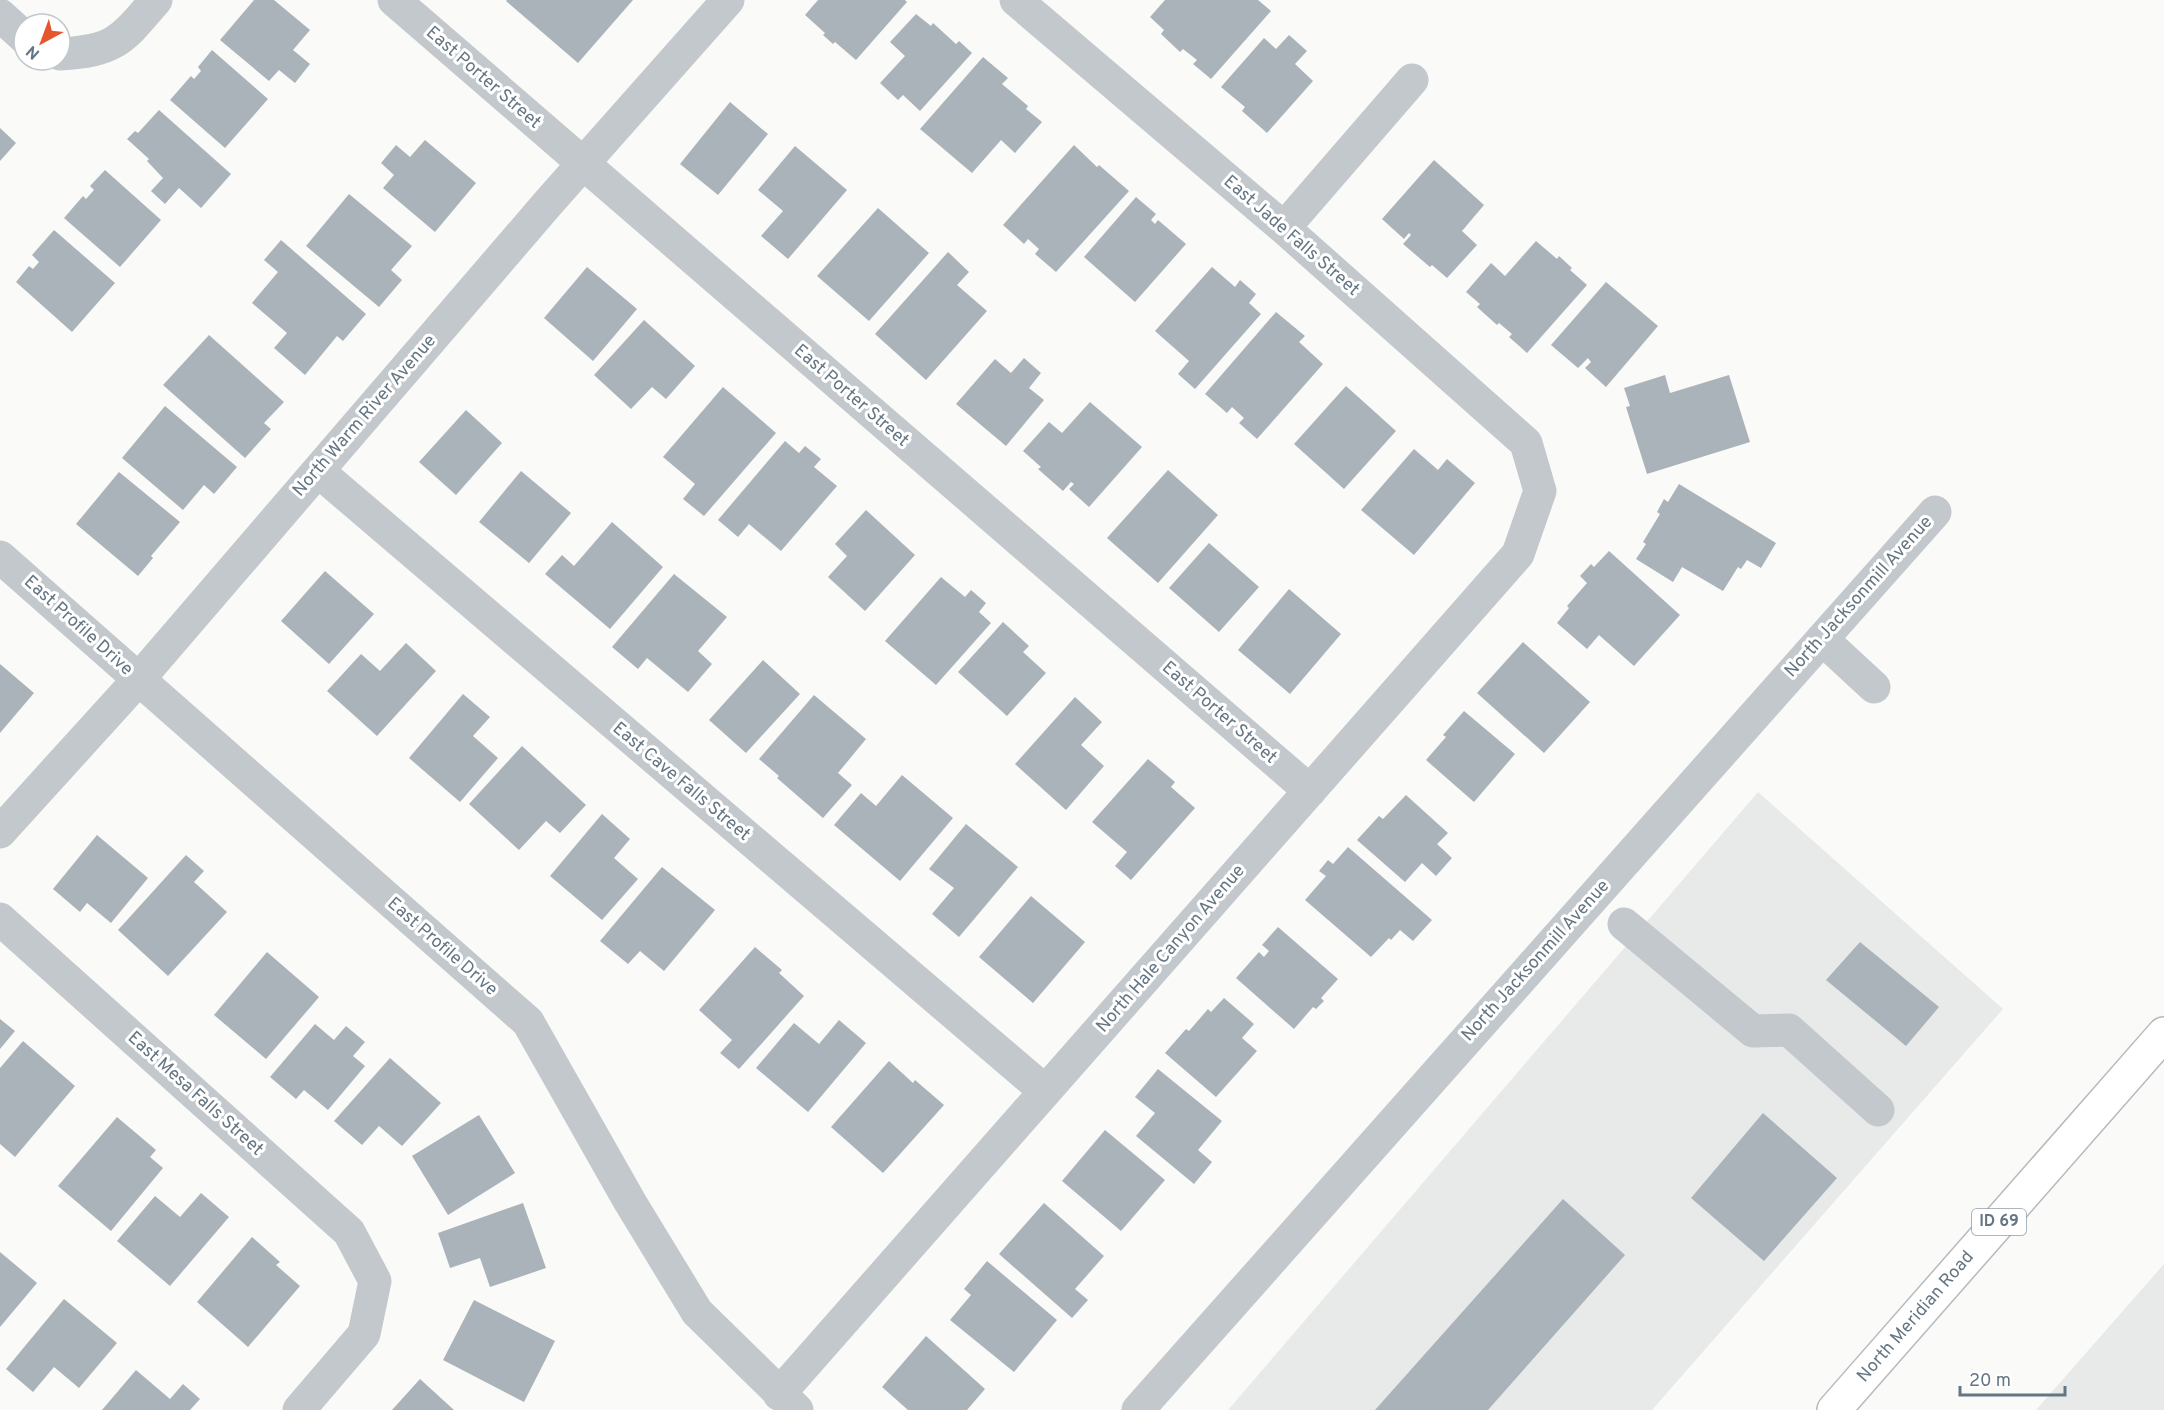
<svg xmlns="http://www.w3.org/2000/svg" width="2164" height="1410" viewBox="0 0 2164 1410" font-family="Overpass,sans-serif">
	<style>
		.built { fill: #e8e9e9 }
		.building { fill: #aab3b9 }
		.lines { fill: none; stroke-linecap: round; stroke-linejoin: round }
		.major-casing { stroke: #b5babe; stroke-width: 36 }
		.minor { stroke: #c3c8cc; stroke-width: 33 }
		.major { stroke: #fff; stroke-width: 33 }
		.labels { text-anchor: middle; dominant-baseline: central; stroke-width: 6; stroke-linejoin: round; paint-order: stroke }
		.shield { fill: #fff; stroke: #939fa8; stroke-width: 1.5 }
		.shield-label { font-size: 16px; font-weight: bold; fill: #657683 }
		.street-label { font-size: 18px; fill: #657683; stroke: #fff }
	</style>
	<rect width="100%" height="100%" fill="#fafaf8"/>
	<path class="built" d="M1758,792L2003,1009L1652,1410H1228Z
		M2164,1264V1410H2036Z"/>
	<path class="building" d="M254,0H274L310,30L293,50L310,64L295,83L279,70L269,81L220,40Z
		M507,0H633L578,63L506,1Z
		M818,0H905L907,2L856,60L835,42L833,44L823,35L825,33L805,15Z
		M1165,0H1258L1271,11L1211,79L1193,64L1197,60L1183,49L1180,52L1161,34L1164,30L1150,17Z
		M916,14L931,26L933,23L956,44L959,41L972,53L920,111L903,95L898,100L880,83L905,56L890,42Z
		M1289,35L1307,51L1295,64L1313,81L1267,133L1242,111L1245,107L1221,87L1264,38L1276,49Z
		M212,50L268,99L225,148L170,100L191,76L194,79L201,71L198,67Z
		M983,57L1008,78L1002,84L1028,106L1026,109L1042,122L1015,153L1001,140L972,173L920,129Z
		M730,102L768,134L718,195L680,164Z
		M159,110L231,174L201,208L179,188L165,204L151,191L163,178L147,161L149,159L127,139L135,131L138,133Z
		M0,128L16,143L0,161Z
		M425,140L476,183L435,232L383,188L394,175L381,163L396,145L410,157Z
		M1074,145L1097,167L1099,165L1129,191L1056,272L1035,254L1039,249L1028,239L1024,244L1003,225Z
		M795,146L847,190L788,259L761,236L783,211L758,190Z
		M1434,160L1484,205L1462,231L1477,245L1447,278L1432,265L1430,267L1403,244L1411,235L1409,233L1404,239L1382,219Z
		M105,170L161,220L120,267L64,218L83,196L86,199L94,190L90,186Z
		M349,194L412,246L391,270L402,280L379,307L306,246Z
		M1136,197L1156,214L1151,220L1155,224L1158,220L1186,244L1135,302L1084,257Z
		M878,208L929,253L869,321L817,276Z
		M54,230L115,283L72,332L16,282L29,266L33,269L39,262L32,255Z
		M281,240L366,314L343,341L337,336L305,375L274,348L287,333L252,303L278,272L264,260Z
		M1536,241L1557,259L1559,256L1572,268L1570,270L1587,285L1527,353L1509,337L1512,334L1499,323L1497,325L1477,307L1480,304L1466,292L1491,263L1505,276Z
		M948,252L969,272L957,285L987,311L926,380L875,334Z
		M587,267L637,309L593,361L544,318Z
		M1212,267L1235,287L1240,280L1256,294L1249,303L1261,314L1195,389L1178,374L1189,361L1155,331Z
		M1606,282L1658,326L1606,387L1585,368L1591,362L1588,358L1578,368L1551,345Z
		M1276,312L1305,336L1299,342L1323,364L1257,439L1239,423L1244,418L1232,407L1227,413L1205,394Z
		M644,320L695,366L666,399L652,387L631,409L594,375Z
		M209,335L284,402L264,423L271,429L245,458L163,385Z
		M1024,358L1041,373L1029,388L1044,400L1006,446L956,404L995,359L1011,373Z
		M1665,375L1670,393L1729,375L1750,442L1647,474L1626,407L1630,406L1624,388Z
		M1346,386L1396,431L1344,489L1294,444Z
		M723,387L776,433L704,516L683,499L695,484L663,457Z
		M1090,402L1142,447L1089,507L1069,489L1074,484L1071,482L1063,491L1038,469L1041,467L1023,451L1049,422L1062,433Z
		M165,406L237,467L214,494L204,485L183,510L122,458Z
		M466,410L502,443L456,495L419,462Z
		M785,441L799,453L805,446L821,459L814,467L837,486L781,551L749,524L738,537L718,520Z
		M1414,449L1438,470L1447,459L1475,483L1414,555L1361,510Z
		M1168,470L1218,515L1158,583L1107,538Z
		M521,471L571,513L529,563L479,522Z
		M119,472L180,522L151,556L153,558L138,576L76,524Z
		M1679,484L1776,543L1761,568L1747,560L1741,569L1738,567L1723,591L1682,567L1673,582L1636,559L1646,544L1643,542L1660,514L1657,512L1664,499L1668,502Z
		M866,510L915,555L865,611L828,577L847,556L835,544Z
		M612,522L663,567L610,629L545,574L562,555L574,566Z
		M1209,543L1259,587L1219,632L1169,588Z
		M1609,551L1680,615L1634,666L1599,635L1587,649L1557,623L1569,608L1567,606L1587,583L1580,576L1591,564L1594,567Z
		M325,571L374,614L329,664L281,621Z
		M674,574L727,617L698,651L712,664L688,692L647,658L638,669L612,647Z
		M941,577L965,597L971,590L986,603L979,612L991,623L936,685L885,641Z
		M1289,589L1341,634L1290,694L1238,650Z
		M1003,622L1029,646L1023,652L1046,673L1007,716L958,672Z
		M1523,642L1590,702L1544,753L1477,693Z
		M406,643L436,671L377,736L327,691L361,654L380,671Z
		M763,660L800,694L746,753L709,720Z
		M0,664L34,693L0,733Z
		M463,694L490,717L473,736L498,758L460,802L409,758Z
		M814,695L866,739L838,773L852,785L823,818L777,778L779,776L759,759Z
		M1075,697L1102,722L1081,745L1104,766L1066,810L1015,764Z
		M1464,711L1515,754L1474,802L1426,760L1446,737L1443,735Z
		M522,746L586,805L560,833L546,821L519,850L469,804Z
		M1148,759L1175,782L1171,787L1195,808L1131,880L1115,866L1127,852L1092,822Z
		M902,775L953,818L900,881L834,825L861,793L876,806Z
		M1406,795L1448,833L1437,844L1452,858L1436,876L1422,863L1405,882L1357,840L1379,816L1383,819Z
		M602,814L630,839L614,858L638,879L602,920L550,876Z
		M966,824L1018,867L959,937L932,914L954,888L929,869Z
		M97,835L148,878L111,923L87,903L80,912L53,889Z
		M1348,847L1432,920L1413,941L1400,930L1391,940L1389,938L1371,957L1305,900L1326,876L1319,871L1328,860L1333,864Z
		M186,855L204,871L194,882L227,912L168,976L118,930Z
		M662,867L715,910L664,971L640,951L628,964L600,941Z
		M1031,896L1085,942L1033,1003L979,957Z
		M1278,927L1338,979L1321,998L1324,1001L1316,1009L1313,1007L1294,1029L1236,978L1259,952L1264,957L1269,951L1262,945Z
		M1860,942L1939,1007L1906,1046L1826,980Z
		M755,947L782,970L779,973L804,996L739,1069L720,1053L732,1040L699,1010Z
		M267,952L319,997L266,1059L214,1015Z
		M1224,998L1254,1024L1242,1038L1257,1051L1216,1097L1165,1053L1186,1029L1189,1031L1208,1009L1211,1012Z
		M0,1019L15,1031L0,1049Z
		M839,1020L866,1043L808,1112L756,1068L794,1023L819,1044Z
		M315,1024L334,1040L346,1026L365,1042L353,1056L365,1066L328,1110L304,1090L296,1099L270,1077Z
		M23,1041L75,1086L15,1157L0,1144V1068Z
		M390,1058L441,1103L402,1146L379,1126L362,1145L334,1121Z
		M889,1061L913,1083L915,1080L944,1105L883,1173L831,1127Z
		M1158,1069L1222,1121L1198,1150L1212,1162L1194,1184L1136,1136L1155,1113L1135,1097Z
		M1763,1113L1837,1178L1764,1261L1691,1198Z
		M479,1115L515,1173L448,1215L412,1156Z
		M117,1117L156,1150L150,1157L163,1168L111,1231L58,1186Z
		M1105,1130L1165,1180L1121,1231L1062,1181Z
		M201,1193L229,1217L170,1286L117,1241L155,1196L180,1217Z
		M1563,1199L1625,1255L1488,1410H1375Z
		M523,1203L546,1268L490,1287L480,1258L450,1268L438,1233Z
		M1044,1203L1104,1256L1075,1289L1088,1300L1072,1318L999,1254Z
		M252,1237L280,1262L276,1265L300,1286L248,1347L197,1302Z
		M0,1252L37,1283L0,1327Z
		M987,1261L1057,1320L1014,1372L950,1320L971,1295L964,1289Z
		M64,1299L117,1343L79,1388L54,1367L33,1392L6,1369Z
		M474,1300L555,1341L524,1402L443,1360Z
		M926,1336L985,1389L967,1410H908L882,1387Z
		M136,1370L170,1399L183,1384L200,1399L190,1410H102Z
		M420,1379L454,1410H392Z"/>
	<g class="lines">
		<defs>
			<path id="major" d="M1834,1410L2164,1034"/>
		</defs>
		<use href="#major" class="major-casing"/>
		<path class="minor" d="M394,0L1310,791
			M0,15L24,37
			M60,54C115,51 122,40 156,0
			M1284,228L1412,80
			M318,471L1045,1091
			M0,557L528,1022L630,1202L697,1312L797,1410
			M1822,639L1874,687
			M0,832L138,680L549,202L728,0
			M0,919L349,1232L375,1281L364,1334L299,1410
			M1624,924L1753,1031L1789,1030L1878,1110
			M779,1394L1518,554L1540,491L1526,443L1284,228L1016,0
			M1138,1410L1935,512"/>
		<use href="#major" class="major"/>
	</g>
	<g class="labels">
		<rect class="shield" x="1972" y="1209" width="54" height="26" rx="4.5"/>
		<g class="shield-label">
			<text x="1999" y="1222">ID 69</text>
		</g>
		<g class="street-label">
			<text transform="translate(483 78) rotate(41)">East Porter Street</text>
			<text transform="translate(1291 236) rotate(41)">East Jade Falls Street</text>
			<text transform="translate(851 396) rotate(41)">East Porter Street</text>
			<text transform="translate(365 416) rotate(-49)">North Warm River Avenue</text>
			<text transform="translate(1859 597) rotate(-48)">North Jacksonmill Avenue</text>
			<text transform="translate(78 626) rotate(42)">East Profile Drive</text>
			<text transform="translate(1219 713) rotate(41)">East Porter Street</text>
			<text transform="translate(681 782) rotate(40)">East Cave Falls Street</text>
			<text transform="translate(442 947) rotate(41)">East Profile Drive</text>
			<text transform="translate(1171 949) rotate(-49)">North Hale Canyon Avenue</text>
			<text transform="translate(1536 961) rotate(-48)">North Jacksonmill Avenue</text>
			<text transform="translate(195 1094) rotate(42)">East Mesa Falls Street</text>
			<text transform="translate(1916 1317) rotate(-49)">North Meridian Road</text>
		</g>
	</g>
	<g transform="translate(42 42) rotate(221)"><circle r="28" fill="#ffffff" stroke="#c1c8cd" stroke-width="1.5"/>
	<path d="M0-4.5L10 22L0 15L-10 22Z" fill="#e4572e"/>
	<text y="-9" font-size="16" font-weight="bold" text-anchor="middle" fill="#657683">N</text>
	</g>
	<path d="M1960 1386v9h105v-9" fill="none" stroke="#657683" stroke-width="3"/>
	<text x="1969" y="1386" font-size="18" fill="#657683" stroke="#ffffff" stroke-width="4.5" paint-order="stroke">20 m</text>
</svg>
